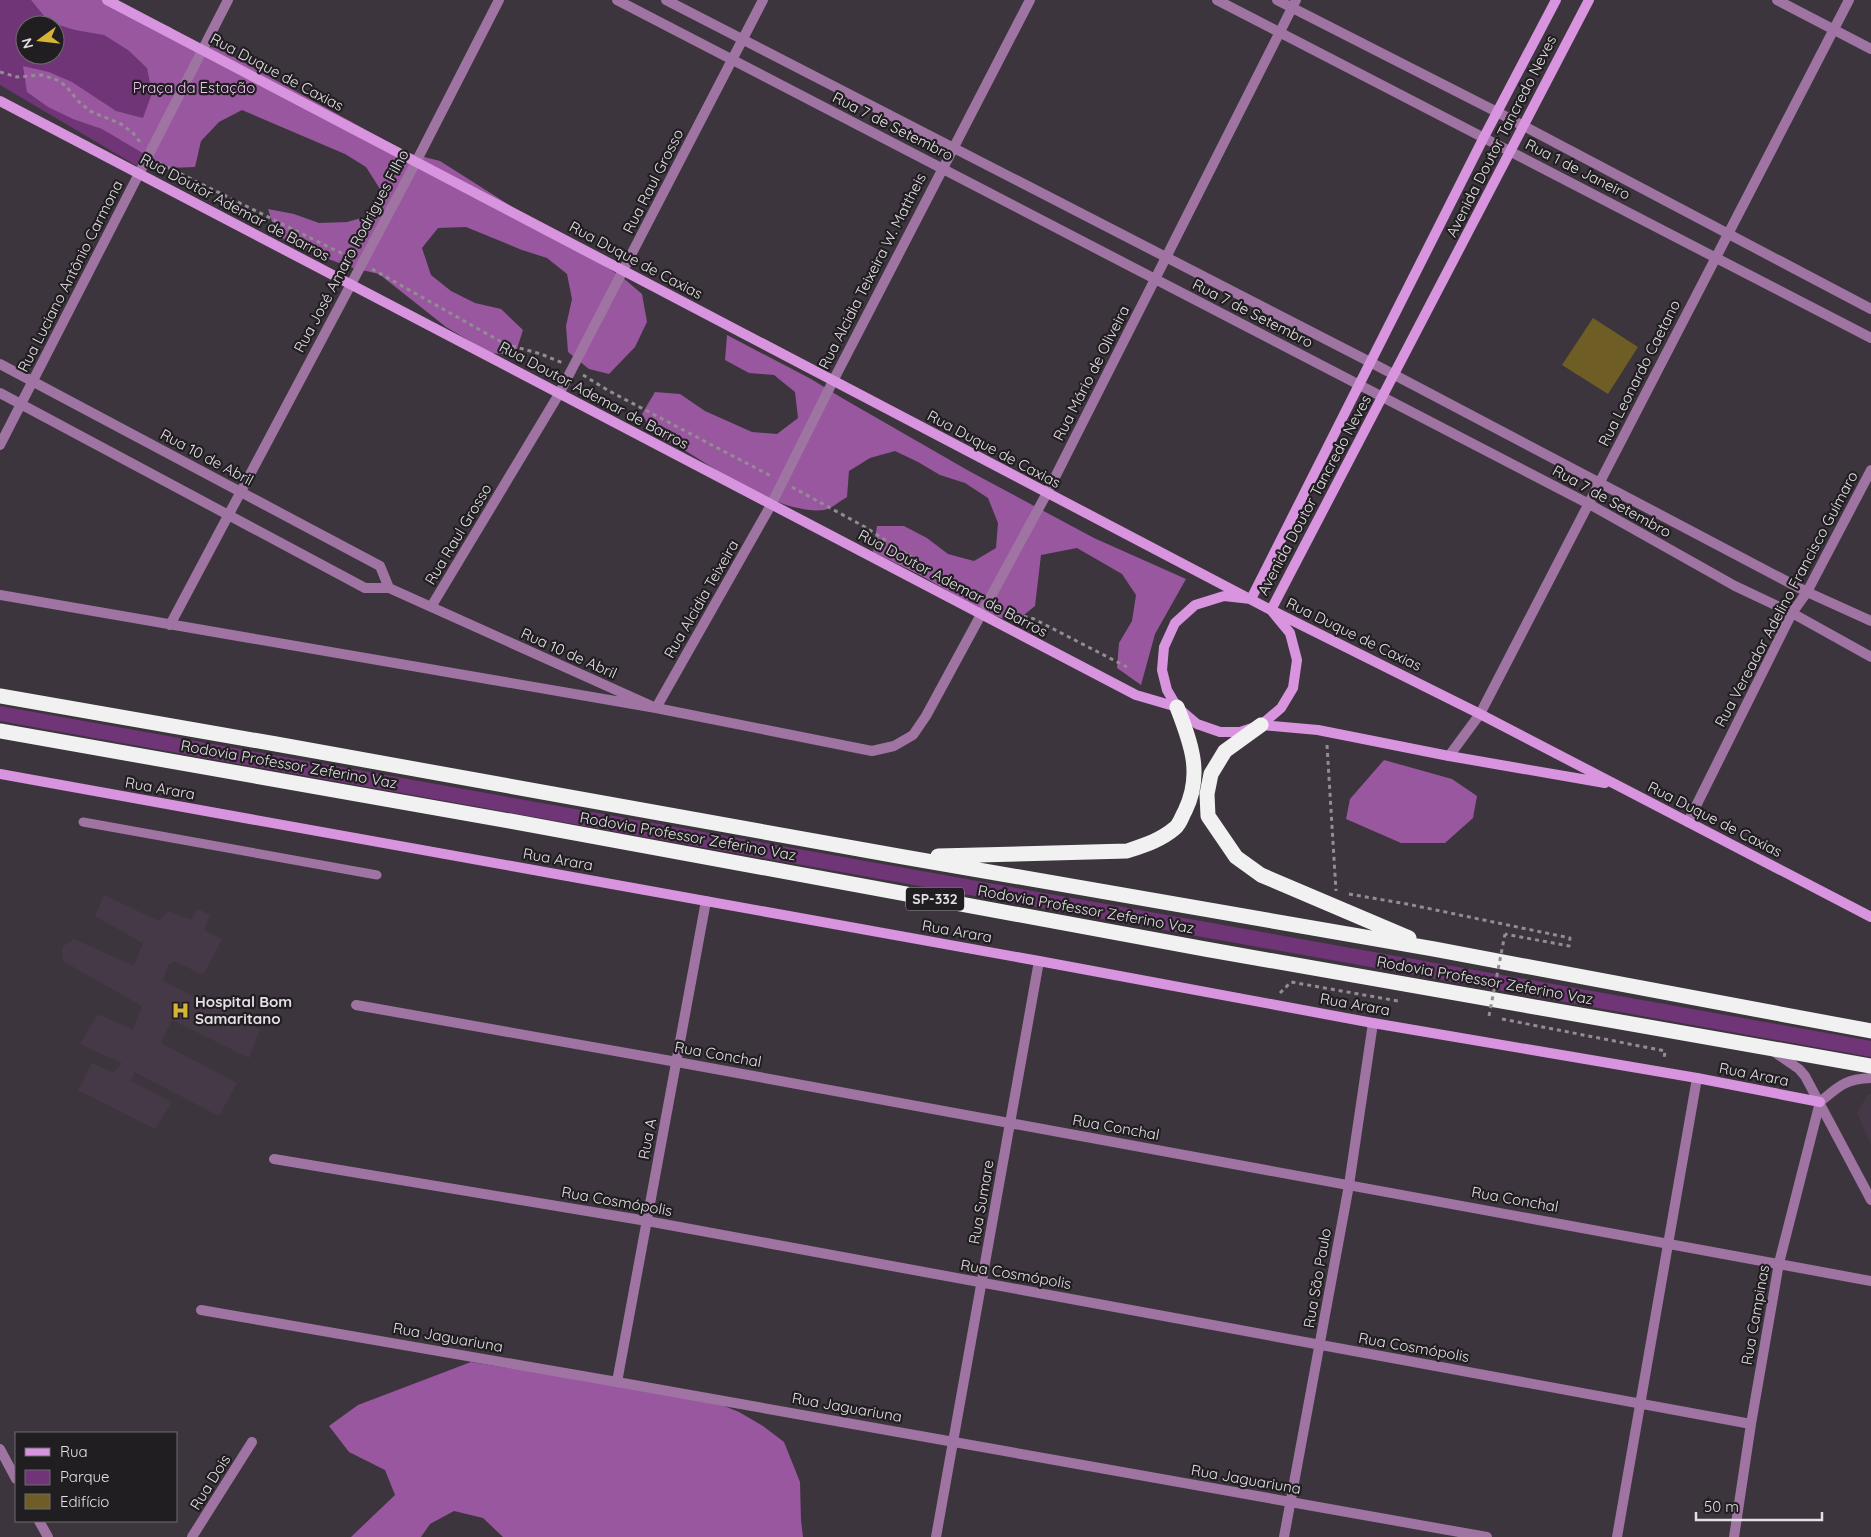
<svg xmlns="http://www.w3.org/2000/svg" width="1871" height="1537" viewBox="0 0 1871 1537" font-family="Quicksand,sans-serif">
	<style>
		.built { fill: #463947 }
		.green { fill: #703576; fill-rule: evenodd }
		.forest { fill: #98579e }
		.building { fill: #6e5e26 }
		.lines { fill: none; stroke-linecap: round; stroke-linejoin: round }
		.path { stroke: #938c93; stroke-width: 3; stroke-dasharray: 4 4; stroke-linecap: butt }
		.lane { stroke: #9f74a3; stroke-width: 9 }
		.street { stroke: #9f74a3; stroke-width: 10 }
		.secondary { stroke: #d994df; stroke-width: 10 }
		.highway { stroke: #f1f1f1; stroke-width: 15 }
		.path-bridge { stroke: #938c93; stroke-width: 3; stroke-dasharray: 4 4; stroke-linecap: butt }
		.labels { text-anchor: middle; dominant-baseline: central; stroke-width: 4.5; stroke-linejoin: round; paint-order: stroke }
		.shield { fill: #211e22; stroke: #aaa5aa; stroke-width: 1 }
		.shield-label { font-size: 14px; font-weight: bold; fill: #e4dfe4 }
		.street-label { font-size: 15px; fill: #e4dfe4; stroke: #211e22 }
		.park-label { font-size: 15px; fill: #f3bff8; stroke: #211e22 }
		.poi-label { font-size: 15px; font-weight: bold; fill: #e4dfe4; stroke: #211e22; text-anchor: start }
	</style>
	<rect width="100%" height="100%" fill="#3d353d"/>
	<path class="built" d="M104,895L159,921L168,911L191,920L198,909L210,915L204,930L222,939L203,975L174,961L168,965L163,981L260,1029L249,1058L172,1020L161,1043L237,1083L219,1116L134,1072L131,1081L172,1102L155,1129L78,1090L92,1063L113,1073L122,1063L80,1044L98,1014L133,1030L142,1006L63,961L62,947L74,939L134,966L143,943L95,916Z
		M1868,1094L1871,1095V1145L1857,1113Z"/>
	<path class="green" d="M0,0H104L198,51L137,166L0,85ZM25,25H55V55H25Z
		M0,706L1871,1041V1057L0,721Z"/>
	<path class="forest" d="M31,0H106L170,27L190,42L219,49L408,153L440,161L622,277L642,294L647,322L635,347L609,374L589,369L568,352L566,326L572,299L567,274L547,258L522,250L466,227L438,228L422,248L431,275L451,291L475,303L501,309L523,330L515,355L490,353L446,327L379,274L353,268L298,248L276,234L268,209L294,214L319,223L347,222L372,215L380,189L366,167L345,154L242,110L219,122L201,141L195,167L168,168L102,129L73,119L48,107L27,92L23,66L49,72L72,82L116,111L143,118L152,93L147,68L128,50L104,35L75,30L49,22Z
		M727,335L811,379L842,398L969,471L1094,538L1186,579L1155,634L1141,685L1117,668L1119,643L1132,621L1136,595L1122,574L1077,548L1041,555L1035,606L1015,622L988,614L920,575L873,552L877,526H904L927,538L948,554L974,561L996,548L998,523L988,498L965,483L940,475L918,462L895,451L870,458L849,471L847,497C840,501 831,509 824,510C780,515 717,470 681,448C674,443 664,441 657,436C651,432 646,421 642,414L655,392L680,394L705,411L752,432L777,434L798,418L795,392L774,375L749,373L725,360Z
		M1384,760L1452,779L1477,796L1473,818L1445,843H1401L1346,819L1350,799Z
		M471,1362L712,1401L739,1412L763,1426L784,1442L800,1482L801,1520L803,1537H503L483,1518L454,1511L430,1524L421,1537H351L395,1495L385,1470L349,1452L329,1426L358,1405Z"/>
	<path class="building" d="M1593,318L1638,347L1608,394L1562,365Z"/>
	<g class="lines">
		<path class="path" d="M0,72L17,77L42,75L57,80L66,86L78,101L90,111L121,124L133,133L141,143
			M159,163L351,258
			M372,269L505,344L541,354L563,363
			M583,375L609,391L771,476
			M792,487L865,527L941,576
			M1008,612L1034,619L1127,667
			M1327,745L1336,891
			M1349,894L1407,904L1570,938L1569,946L1505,934
			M1280,993L1291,982L1398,1001
			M1502,1019L1665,1051L1664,1059"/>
		<path class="lane" d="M83,822L377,875"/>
		<path class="street" d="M617,0L1589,504L1735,586L1792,613L1871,657
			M666,0L1370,362L1807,592L1871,621
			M1217,0L1871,338
			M1277,0L1497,112L1871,309
			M1777,0L1871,49
			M0,364L380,566L389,588
			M0,393L365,588H389L656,708L771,505L833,381L1030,0
			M0,445L228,0
			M0,595L656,708L872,751L894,746L913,735L926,716L1047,493L1296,0
			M431,607L559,394L763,0
			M170,625L416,162L499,0
			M1449,756L1480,714L1849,0
			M1688,822L1792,613L1807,592L1871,470
			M356,1005L677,1062L1871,1281
			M1773,1051L1799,1069L1805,1076L1871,1200
			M1820,1102C1839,1086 1845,1079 1871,1078
			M274,1159L647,1221L1751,1424
			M201,1310L617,1382L1487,1537
			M617,1382L706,901
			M0,1449L16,1479
			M39,1521L48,1537
			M192,1537L252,1442
			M936,1537L1039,961
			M1284,1537L1349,1185L1373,1023
			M1617,1537L1697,1078
			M1734,1537L1751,1424L1779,1263L1820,1102"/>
		<path class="secondary" d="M107,0L1271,610L1480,714L1871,917
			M1556,0L1484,137L1251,599L1224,596L1195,605L1175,623L1164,647L1162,670L1167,690L1177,707L1197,724L1220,732H1240L1261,725L1281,708L1293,688L1297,660L1290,633L1271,610L1589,0
			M0,101L1136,695L1177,707
			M1261,725L1318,730L1449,756L1605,783
			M0,774L1039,961L1373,1023L1697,1078L1820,1102"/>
		<path class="highway" d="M0,696L276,744L898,856L1434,949L1871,1031
			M1261,725L1225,751L1211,774L1207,794L1208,816L1236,857L1261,875L1409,938
			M0,731L510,821L1205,949L1871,1066
			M938,856L1127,851C1145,845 1161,840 1175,828C1180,824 1182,816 1185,811C1203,774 1191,743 1177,707"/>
		<path class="path-bridge" d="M1489,1016L1505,934"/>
	</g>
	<defs>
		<symbol id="hospital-bare" viewBox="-9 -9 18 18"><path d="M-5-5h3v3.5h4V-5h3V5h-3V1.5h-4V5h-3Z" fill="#d6b534" stroke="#211e22" stroke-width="2.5" paint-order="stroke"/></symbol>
	</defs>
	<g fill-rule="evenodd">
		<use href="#hospital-bare" x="168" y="998" width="25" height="25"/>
	</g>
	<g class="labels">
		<rect class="shield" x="906" y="887.5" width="58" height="23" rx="4"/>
		<g class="shield-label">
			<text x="935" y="899">SP-332</text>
		</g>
		<g class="street-label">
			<text transform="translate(277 72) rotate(28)">Rua Duque de Caxias</text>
			<text transform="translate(893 126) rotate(27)">Rua 7 de Setembro</text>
			<text transform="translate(1501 136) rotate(-63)">Avenida Doutor Tancredo Neves</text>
			<text transform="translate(1578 169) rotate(27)">Rua 1 de Janeiro</text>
			<text transform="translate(653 181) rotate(-63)">Rua Raul Grosso</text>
			<text transform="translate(235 207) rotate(28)">Rua Doutor Ademar de Barros</text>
			<text transform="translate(351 251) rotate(-62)">Rua José Amaro Rodrigues Filho</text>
			<text transform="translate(636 260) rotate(28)">Rua Duque de Caxias</text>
			<text transform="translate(872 271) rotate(-63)">Rua Alcidia Teixeira W. Mattheis</text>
			<text transform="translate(70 276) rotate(-63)">Rua Luciano Antônio Carmona</text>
			<text transform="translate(1253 313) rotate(27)">Rua 7 de Setembro</text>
			<text transform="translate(1091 373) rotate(-63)">Rua Mário de Oliveira</text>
			<text transform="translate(1639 373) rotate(-63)">Rua Leonardo Caetano</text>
			<text transform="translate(594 395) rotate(28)">Rua Doutor Ademar de Barros</text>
			<text transform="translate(994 449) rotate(28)">Rua Duque de Caxias</text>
			<text transform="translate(207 457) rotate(28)">Rua 10 de Abril</text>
			<text transform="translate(1314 495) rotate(-62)">Avenida Doutor Tancredo Neves</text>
			<text transform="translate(1612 501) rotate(29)">Rua 7 de Setembro</text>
			<text transform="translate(458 534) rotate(-59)">Rua Raul Grosso</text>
			<text transform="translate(953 583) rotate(28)">Rua Doutor Ademar de Barros</text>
			<text transform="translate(701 599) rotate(-60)">Rua Alcidia Teixeira</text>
			<text transform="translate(1786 599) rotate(-62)">Rua Vereador Adelino Francisco Guímaro</text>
			<text transform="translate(1354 634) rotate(26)">Rua Duque de Caxias</text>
			<text transform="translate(569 653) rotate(24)">Rua 10 de Abril</text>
			<text transform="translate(289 764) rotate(10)">Rodovia Professor Zeferino Vaz</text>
			<text transform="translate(160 788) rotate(10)">Rua Arara</text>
			<text transform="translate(1715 819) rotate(27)">Rua Duque de Caxias</text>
			<text transform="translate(688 836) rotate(10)">Rodovia Professor Zeferino Vaz</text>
			<text transform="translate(558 859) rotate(10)">Rua Arara</text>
			<text transform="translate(1086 909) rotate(10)">Rodovia Professor Zeferino Vaz</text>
			<text transform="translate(957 931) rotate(10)">Rua Arara</text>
			<text transform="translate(1485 980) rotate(10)">Rodovia Professor Zeferino Vaz</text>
			<text transform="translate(1355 1004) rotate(10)">Rua Arara</text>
			<text transform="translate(718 1054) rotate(10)">Rua Conchal</text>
			<text transform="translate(1754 1074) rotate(11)">Rua Arara</text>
			<text transform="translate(1116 1127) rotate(10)">Rua Conchal</text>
			<text transform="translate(647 1139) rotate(-79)">Rua A</text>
			<text transform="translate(1515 1199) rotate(10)">Rua Conchal</text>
			<text transform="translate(617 1201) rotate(10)">Rua Cosmópolis</text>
			<text transform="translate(981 1202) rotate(-80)">Rua Sumare</text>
			<text transform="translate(1016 1274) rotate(10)">Rua Cosmópolis</text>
			<text transform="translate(1317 1278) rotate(-80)">Rua São Paulo</text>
			<text transform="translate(1755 1315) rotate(-80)">Rua Campinas</text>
			<text transform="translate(448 1337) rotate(10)">Rua Jaguariuna</text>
			<text transform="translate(1414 1347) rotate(10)">Rua Cosmópolis</text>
			<text transform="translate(847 1407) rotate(10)">Rua Jaguariuna</text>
			<text transform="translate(1246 1479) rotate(10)">Rua Jaguariuna</text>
			<text transform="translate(210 1482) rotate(-58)">Rua Dois</text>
		</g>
		<g class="park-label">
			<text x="194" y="87">Praça da Estação</text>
		</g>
		<g class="poi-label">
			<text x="195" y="1001">Hospital Bom<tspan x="195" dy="17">Samaritano</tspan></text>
		</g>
	</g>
	<rect x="15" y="1432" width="162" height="90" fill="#211e22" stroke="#6f6b70"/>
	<rect x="25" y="1448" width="25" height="8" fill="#d994df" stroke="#6f6b70"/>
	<text x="60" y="1457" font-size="15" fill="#e4dfe4">Rua</text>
	<rect x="25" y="1470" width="25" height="15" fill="#703576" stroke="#6f6b70"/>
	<text x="60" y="1482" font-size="15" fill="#e4dfe4">Parque</text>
	<rect x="25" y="1494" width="25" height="15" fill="#6e5e26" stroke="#6f6b70"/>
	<text x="60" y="1507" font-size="15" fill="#e4dfe4">Edifício</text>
	<g transform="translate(40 40) rotate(255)"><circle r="24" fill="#211e22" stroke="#6f6b70"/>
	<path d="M0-4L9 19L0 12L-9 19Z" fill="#d6b534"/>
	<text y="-8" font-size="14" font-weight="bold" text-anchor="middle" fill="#e4dfe4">N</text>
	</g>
	<path d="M1696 1512v8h126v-8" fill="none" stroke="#e4dfe4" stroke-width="2.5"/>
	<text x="1704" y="1512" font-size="15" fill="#e4dfe4" stroke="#211e22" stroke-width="4" paint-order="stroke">50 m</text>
</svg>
